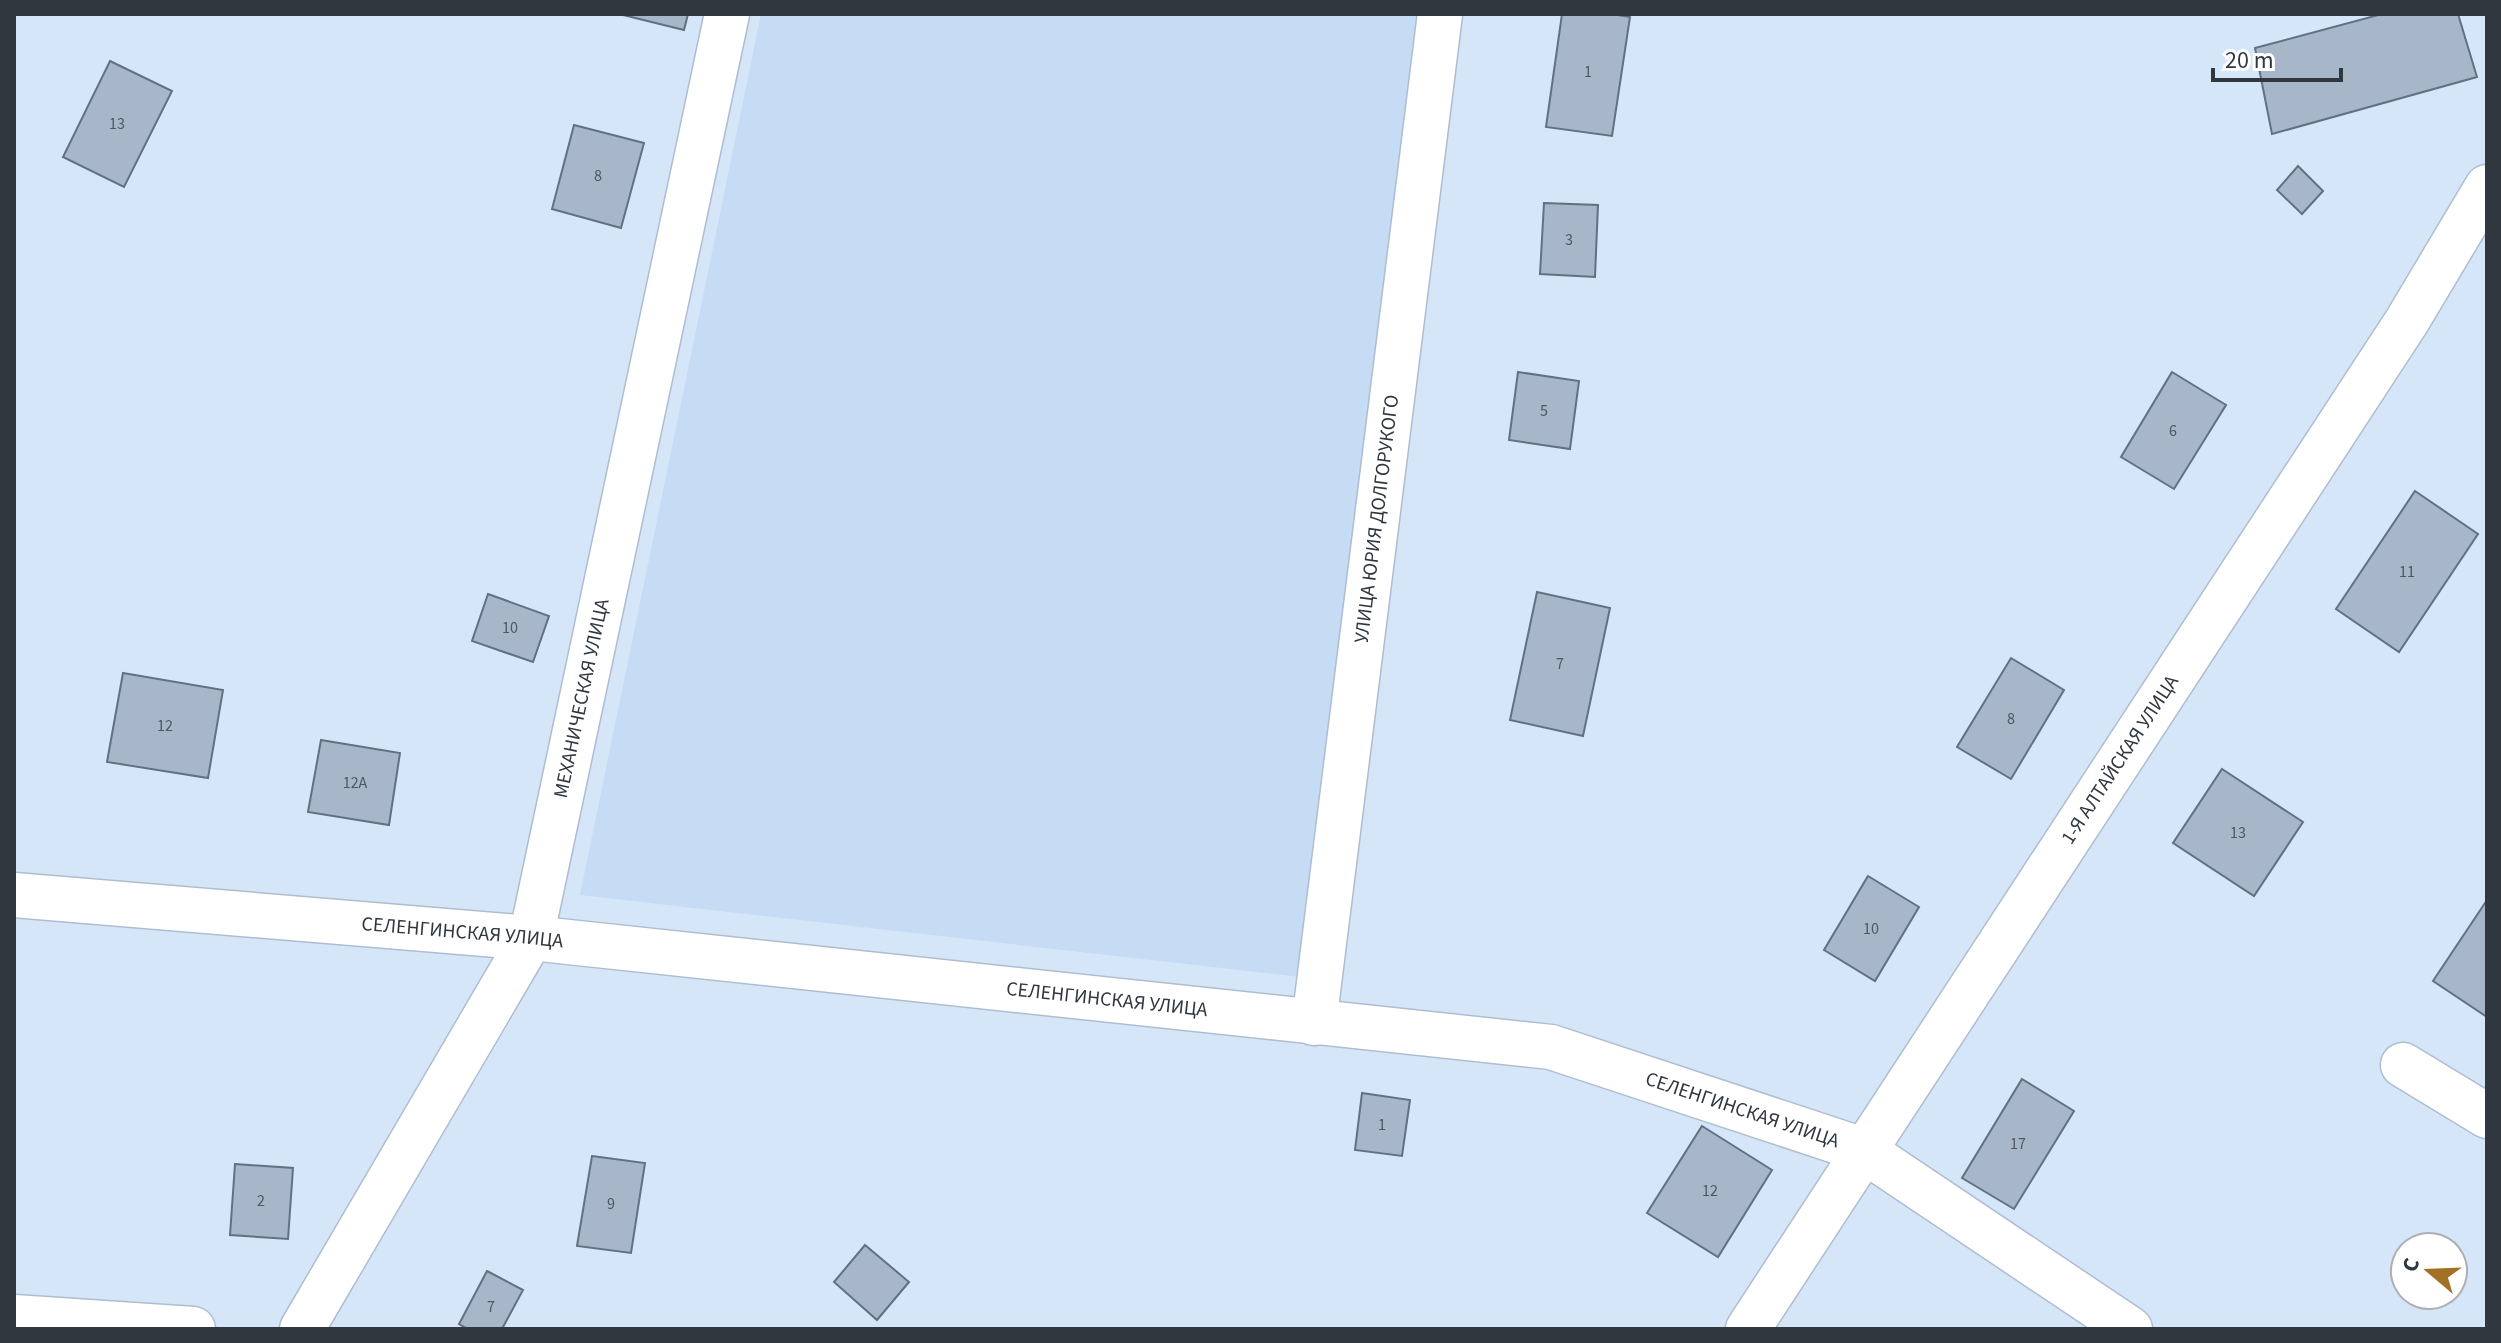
<svg xmlns="http://www.w3.org/2000/svg" width="2501" height="1343" viewBox="0 0 2501 1343" font-family="'Source Sans 3',sans-serif">
	<style>
		.built { fill: #c6dbf4 }
		.building { fill: #a7b6c9; stroke: #627182; stroke-width: 2 }
		.lines { fill: none; stroke-linecap: round; stroke-linejoin: round }
		.minor-casing { stroke: #aebdd0; stroke-width: 47 }
		.minor { stroke: #fff; stroke-width: 44 }
		.labels { text-anchor: middle; dominant-baseline: central; stroke-width: 6; stroke-linejoin: round; paint-order: stroke }
		.number-label { font-size: 16px; fill: #4e5762 }
		.street-label { font-size: 20px; fill: #31373f; stroke: #fff }
	</style>
	<rect width="100%" height="100%" fill="#d6e6f9"/>
	<path class="built" d="M761,14H1431L1309,978L580,895Z"/>
	<path class="building" d="M619,14H688L684,30Z
		M1562,14H1611L1630,17L1612,136L1546,127Z
		M2382,14H2458L2477,77L2272,134L2255,48Z
		M110,61L172,91L124,187L63,157Z
		M574,125L644,143L621,228L552,209Z
		M2298,166L2323,191L2302,214L2277,190Z
		M1544,203L1598,205L1595,277L1540,274Z
		M1518,372L1579,381L1570,449L1509,440Z
		M2172,372L2226,405L2174,489L2121,457Z
		M2415,491L2478,534L2399,652L2336,609Z
		M1537,592L1610,608L1583,736L1510,720Z
		M488,594L549,616L533,662L472,641Z
		M2011,658L2064,690L2011,779L1957,747Z
		M123,673L223,690L208,778L107,762Z
		M321,740L400,753L389,825L308,812Z
		M2222,769L2303,822L2254,896L2173,843Z
		M1868,876L1919,907L1875,981L1824,950Z
		M2487,900V1017L2433,981Z
		M2022,1079L2074,1111L2014,1209L1962,1178Z
		M1362,1093L1410,1100L1402,1156L1355,1150Z
		M1702,1126L1772,1170L1718,1257L1647,1213Z
		M592,1156L645,1163L631,1253L577,1246Z
		M235,1164L293,1168L288,1239L230,1235Z
		M865,1245L909,1282L877,1320L834,1282Z
		M487,1271L523,1290L502,1329H468L459,1324Z"/>
	<g class="lines">
		<defs>
			<g id="minor">
				<path id="s1" d="M14,895L531,938L1551,1047L1863,1150L2130,1329"/>
				<path id="s2" d="M1314,1023L1440,14"/>
				<path d="M2403,1065L2487,1116"/>
				<path d="M14,1317L193,1329"/>
				<path id="s3" d="M302,1329L531,938L727,14"/>
				<path id="s4" d="M1748,1329L2407,321L2487,187"/>
			</g>
		</defs>
		<use href="#minor" class="minor-casing"/>
		<use href="#minor" class="minor"/>
	</g>
	<g class="labels">
		<g class="number-label">
			<text x="1588" y="72">1</text>
			<text x="117" y="124">13</text>
			<text x="598" y="176">8</text>
			<text x="1569" y="240">3</text>
			<text x="1544" y="411">5</text>
			<text x="2173" y="431">6</text>
			<text x="2407" y="572">11</text>
			<text x="510" y="628">10</text>
			<text x="1560" y="664">7</text>
			<text x="2011" y="719">8</text>
			<text x="165" y="726">12</text>
			<text x="355" y="783">12А</text>
			<text x="2238" y="833">13</text>
			<text x="1871" y="929">10</text>
			<text x="1382" y="1125">1</text>
			<text x="2018" y="1144">17</text>
			<text x="1710" y="1191">12</text>
			<text x="261" y="1201">2</text>
			<text x="611" y="1204">9</text>
			<text x="491" y="1307">7</text>
		</g>
		<g class="street-label">
			<text stroke="none"><textPath href="#s2" startOffset="508">УЛИЦА ЮРИЯ ДОЛГОРУКОГО</textPath></text>
			<text stroke="none"><textPath href="#s3" startOffset="698">МЕХАНИЧЕСКАЯ УЛИЦА</textPath></text>
			<text stroke="none"><textPath href="#s4" startOffset="680">1-Я АЛТАЙСКАЯ УЛИЦА</textPath></text>
			<text stroke="none"><textPath href="#s1" startOffset="450">СЕЛЕНГИНСКАЯ УЛИЦА</textPath></text>
			<text stroke="none"><textPath href="#s1" startOffset="1098">СЕЛЕНГИНСКАЯ УЛИЦА</textPath></text>
			<text stroke="none"><textPath href="#s1" startOffset="1746">СЕЛЕНГИНСКАЯ УЛИЦА</textPath></text>
		</g>
	</g>
	<rect width="2501" height="1343" fill="none" stroke="#31373f" stroke-width="32"/>
	<g transform="translate(2429 1271) rotate(289)"><circle r="38" fill="#ffffff" stroke="#adafb2" stroke-width="2"/>
	<path d="M0-6L14 30L0 20L-14 30Z" fill="#a27126"/>
	<text y="-12" font-size="22" font-weight="bold" text-anchor="middle" fill="#31373f">С</text>
	</g>
	<path d="M2213 68v12h128v-12" fill="none" stroke="#31373f" stroke-width="4"/>
	<text x="2225" y="68" font-size="24" fill="#31373f" stroke="#ffffff" stroke-width="6" paint-order="stroke">20 m</text>
</svg>
